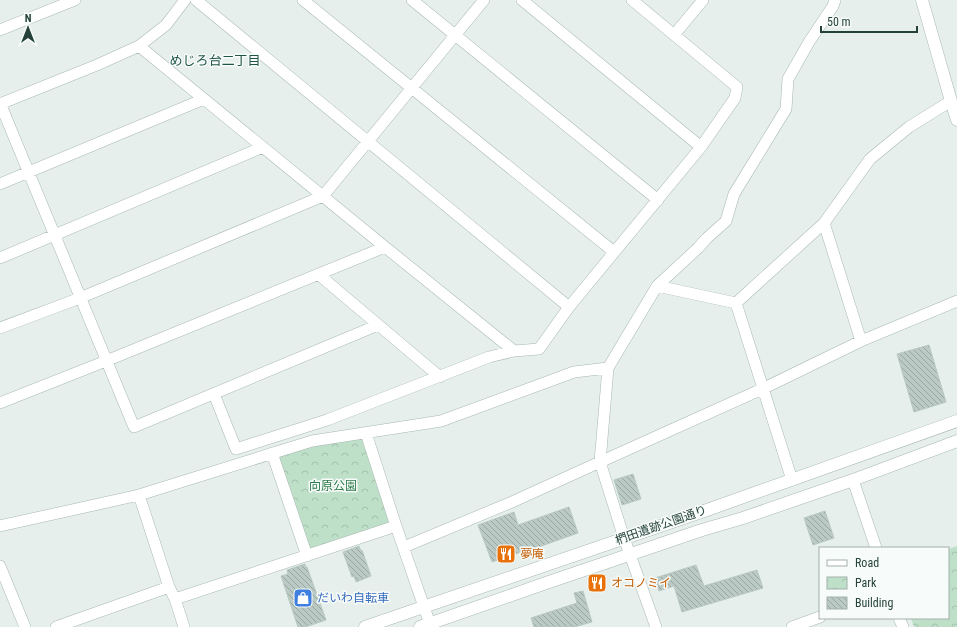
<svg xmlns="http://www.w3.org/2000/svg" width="957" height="627" viewBox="0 0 957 627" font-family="'Roboto Condensed','Noto Sans JP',sans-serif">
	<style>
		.park { fill: url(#park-crowns) }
		.building { fill: url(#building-back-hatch); stroke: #b8c9c2 }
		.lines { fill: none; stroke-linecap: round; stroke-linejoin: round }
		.minor-casing { stroke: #a8b8b2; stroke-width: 12 }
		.tertiary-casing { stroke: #a8b8b2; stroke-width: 13 }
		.minor { stroke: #fff; stroke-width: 11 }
		.tertiary { stroke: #fff; stroke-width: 12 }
		.labels { text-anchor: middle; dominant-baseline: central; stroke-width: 3; stroke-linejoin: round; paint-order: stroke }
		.park-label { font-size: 12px; fill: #2d7a4b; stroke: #f7fbf9 }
		.street-label { font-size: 12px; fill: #24423a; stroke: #f7fbf9 }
		.food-label { font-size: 12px; fill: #c56008; stroke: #f7fbf9; text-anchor: start }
		.shop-label { font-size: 12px; fill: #366cbe; stroke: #f7fbf9; text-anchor: start }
		.neighbourhood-label { font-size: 13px; fill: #1f5548; stroke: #f7fbf9 }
	</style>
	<defs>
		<pattern id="park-crowns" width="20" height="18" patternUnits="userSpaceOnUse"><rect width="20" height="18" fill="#bfe0c8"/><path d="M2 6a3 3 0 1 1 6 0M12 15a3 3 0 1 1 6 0" fill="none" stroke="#a4c1ad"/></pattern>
		<pattern id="building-back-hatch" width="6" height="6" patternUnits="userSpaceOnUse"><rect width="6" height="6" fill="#bbcac4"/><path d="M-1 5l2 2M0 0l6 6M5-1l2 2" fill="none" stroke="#98a6a0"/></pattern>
	</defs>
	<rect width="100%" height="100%" fill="#e6efeb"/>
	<path class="park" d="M366,433L396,526L307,556L272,453Z
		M957,546V627H914L911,618H948V549Z"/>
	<path class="building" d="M929,345L946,402L914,412L897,354Z
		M633,474L641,499L622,505L614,480Z
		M569,507L578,533L533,549V548L492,562L478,525L514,512L518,525Z
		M825,511L834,538L813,545L804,518Z
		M359,546L361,551L362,550L371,576L356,582L354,576L352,577L343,552Z
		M305,564L306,568L307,567L326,620L305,627H298L281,576L288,574L287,570Z
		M696,565L704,586L757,570L763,588L682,612L674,586L659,591L655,578Z
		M583,591L592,622L574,627H534L531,618L577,603L574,593Z"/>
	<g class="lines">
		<defs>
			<path id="minor" d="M196,0L569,307
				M303,0L614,252
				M412,0L658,200
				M522,0L701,147
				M0,30L75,0
				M674,35L703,0
				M139,46L385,247L514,351
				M0,103L134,427L378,325
				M0,104L97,65L139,46L166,25L185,0
				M0,184L204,99
				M824,223L861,341
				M0,258L263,147
				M318,274L440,377
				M657,286L736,303
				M0,328L80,298L323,196L484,0
				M214,394L236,449L327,420L489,357L514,351L539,349L569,307L701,147L735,98L737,87L632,0
				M0,403L106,361L385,247
				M366,433L396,526L431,627
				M272,453L307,556
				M792,480L736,303L824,223L870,159L909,127L951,101
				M853,480L876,548
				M139,495L169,587L175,599L184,627
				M0,526L139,495L312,441L441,421L574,372L608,368
				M404,547L512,502L600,462L762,389L861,341L957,301
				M0,566L25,627
				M175,599L396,526
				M899,618L903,627
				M56,627L169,587
				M656,627L624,538L600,462L608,368L657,286L698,248L707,238L726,221L734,194L786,109L788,79L809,42L833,6L835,0
				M792,627L820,617"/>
			<path id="tertiary" d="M922,0L951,101L957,120
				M365,627L707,510L957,421
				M420,627L546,583L702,530L743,518L853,480L957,441"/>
		</defs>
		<use href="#minor" class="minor-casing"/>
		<use href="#tertiary" class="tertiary-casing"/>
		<use href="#minor" class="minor"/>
		<use href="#tertiary" class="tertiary"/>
	</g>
	<defs>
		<symbol id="restaurant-square" viewBox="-11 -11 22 22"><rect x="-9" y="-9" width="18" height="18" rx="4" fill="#e8710a" stroke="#f7fbf9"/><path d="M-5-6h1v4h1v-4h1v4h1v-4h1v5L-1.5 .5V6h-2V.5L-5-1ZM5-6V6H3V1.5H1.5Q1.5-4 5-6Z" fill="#fff"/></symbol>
		<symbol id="shop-square" viewBox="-11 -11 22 22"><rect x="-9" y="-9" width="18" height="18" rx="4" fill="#3f7fe0" stroke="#f7fbf9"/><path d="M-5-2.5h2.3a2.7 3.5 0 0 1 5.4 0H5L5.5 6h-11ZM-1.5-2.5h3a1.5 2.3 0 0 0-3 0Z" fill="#fff"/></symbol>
	</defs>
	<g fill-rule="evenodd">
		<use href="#restaurant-square" x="495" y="543" width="22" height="22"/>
		<use href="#restaurant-square" x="586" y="572" width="22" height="22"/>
		<use href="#shop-square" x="292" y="587" width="22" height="22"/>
	</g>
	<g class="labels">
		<g class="park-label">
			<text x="333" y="486">向原公園</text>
		</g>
		<g class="street-label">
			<text transform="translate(661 525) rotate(-19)">椚田遺跡公園通り</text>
		</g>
		<g class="food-label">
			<text x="520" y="554">夢庵</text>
			<text x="611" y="583">オコノミイ</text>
		</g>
		<g class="shop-label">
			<text x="317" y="598">だいわ自転車</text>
		</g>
		<g class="neighbourhood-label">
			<text x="215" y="60">めじろ台二丁目</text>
		</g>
	</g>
	<rect x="819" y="547" width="130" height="72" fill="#f7fbf9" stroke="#a3b1ad"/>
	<rect x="827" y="560" width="20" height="6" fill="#ffffff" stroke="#a3b1ad"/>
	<text x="855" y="567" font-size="12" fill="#24423a">Road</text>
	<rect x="827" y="577" width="20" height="12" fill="url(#park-crowns)" stroke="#a3b1ad"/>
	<text x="855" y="587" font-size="12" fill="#24423a">Park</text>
	<rect x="827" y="597" width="20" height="12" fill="url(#building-back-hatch)" stroke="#a3b1ad"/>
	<text x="855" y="607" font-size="12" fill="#24423a">Building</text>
	<g transform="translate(28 28)" stroke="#f7fbf9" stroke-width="3" paint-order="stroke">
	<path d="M0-3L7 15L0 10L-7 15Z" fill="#24423a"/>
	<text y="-6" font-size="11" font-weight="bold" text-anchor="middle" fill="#24423a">N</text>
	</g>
	<path d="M821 26v6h96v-6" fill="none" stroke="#24423a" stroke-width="2"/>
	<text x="827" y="26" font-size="12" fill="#24423a" stroke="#f7fbf9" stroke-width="3" paint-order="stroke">50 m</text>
</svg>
